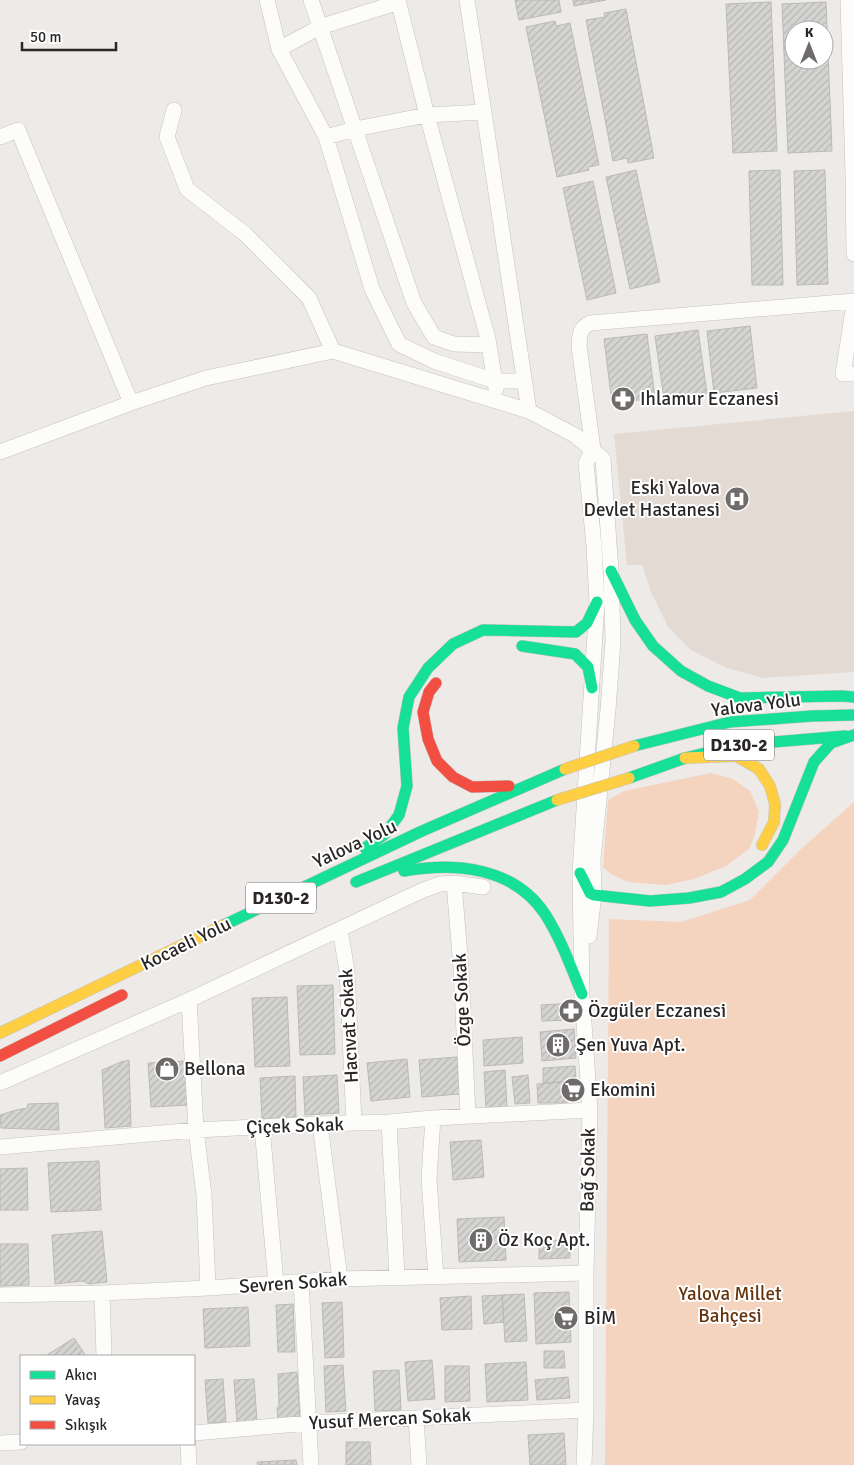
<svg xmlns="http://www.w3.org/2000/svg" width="854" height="1465" viewBox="0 0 854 1465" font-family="Signika,sans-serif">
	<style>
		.built { fill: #e3dad3 }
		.green { fill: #f4d4bf }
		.building { fill: url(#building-hatch); stroke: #babab8; fill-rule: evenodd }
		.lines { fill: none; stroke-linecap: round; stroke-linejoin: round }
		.street-casing { stroke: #c5c2bf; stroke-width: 16 }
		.fast-casing { stroke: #c5c2bf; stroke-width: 12 }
		.slow-casing { stroke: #c5c2bf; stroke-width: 12 }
		.jam-casing { stroke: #c5c2bf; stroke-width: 12 }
		.street { stroke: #fcfcfb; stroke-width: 15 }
		.fast { stroke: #16e098; stroke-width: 11 }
		.slow { stroke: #ffcf43; stroke-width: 11 }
		.jam { stroke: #f24e42; stroke-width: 11 }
		.slow-bridge-casing { stroke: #c5c2bf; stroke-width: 12; stroke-linecap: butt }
		.slow-bridge { stroke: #ffcf43; stroke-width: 11 }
		.labels { text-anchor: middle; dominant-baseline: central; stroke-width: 4; stroke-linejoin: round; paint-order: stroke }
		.shield { fill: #fff; stroke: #6a6867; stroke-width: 1 }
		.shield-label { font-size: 18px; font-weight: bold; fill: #2a2726 }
		.poi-label { font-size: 19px; fill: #2a2726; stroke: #fff; text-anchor: start }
		.street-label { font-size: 19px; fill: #2a2726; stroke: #fff }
		.park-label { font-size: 19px; fill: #65340c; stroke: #fff }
	</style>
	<defs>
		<pattern id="building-hatch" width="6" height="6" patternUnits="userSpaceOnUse" patternTransform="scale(1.25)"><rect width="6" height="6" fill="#d4d4d2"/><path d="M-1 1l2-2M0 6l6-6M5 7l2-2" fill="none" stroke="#b6b6b4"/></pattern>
	</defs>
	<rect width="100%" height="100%" fill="#eeeae7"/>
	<path class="built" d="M854,411V672L763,678L727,668L691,650L668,627L651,592L642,565H627L614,434Z"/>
	<path class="green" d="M711,773L733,779L750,791L759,812L755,834L749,849L726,866L694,879L666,885L628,882L611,874L603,867L608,800L624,791Z
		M854,802V1465H605L609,919L681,922L750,900L802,848Z"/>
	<path class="building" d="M515,0H559L561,12L519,20Z
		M573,0H606L574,6Z
		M771,2L777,151L733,153L726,4Z
		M826,2L832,151L788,153L782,4ZM794,30H824V60H794Z
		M626,9L654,158L628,163L627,158L613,161L586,20L605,17L604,13Z
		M555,21L556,26L570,23L599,165L588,167L589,170L557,177L526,27Z
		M636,170L660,282L630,289L606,177Z
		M780,170L783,285H752L749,171Z
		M825,170L828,284L797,285L794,171Z
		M593,181L616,293L587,300L563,188Z
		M750,326L757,388L714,393L707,331Z
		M698,330L707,393L664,399L655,336Z
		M647,334L655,398L612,403L604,339Z
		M333,985L335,1054L300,1055L297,986Z
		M287,997L290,1066L255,1067L252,998Z
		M575,1003L576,1020L542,1021L541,1005Z
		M574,1029L576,1058L542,1061L540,1032Z
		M522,1037L523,1063L484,1066L483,1040Z
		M457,1057L460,1094L422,1097L419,1060Z
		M407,1059L410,1097L371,1101L367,1063Z
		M129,1060L131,1126L105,1128L102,1070L121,1062Z
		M185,1061L188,1105L151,1107L148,1063Z
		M575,1066L576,1081L543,1083V1068Z
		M505,1070L507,1107L486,1108L484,1072Z
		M337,1075L339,1113L305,1115L303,1077Z
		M528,1075L530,1103L515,1104L512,1077Z
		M295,1076L296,1117L262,1119L260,1078Z
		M576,1081V1096L572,1100L565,1103H538L537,1084Z
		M58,1103L59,1130L1,1128L0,1115L16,1110L27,1108L28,1104Z
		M481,1140L484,1177L453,1180L450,1142Z
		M99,1161L101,1210L51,1212L48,1163Z
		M27,1168L28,1210H0V1169Z
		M504,1217L506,1260L459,1262L457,1219Z
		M102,1231L107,1282L89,1284L83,1281L55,1284L52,1235Z
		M569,1240L570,1258L539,1259V1241Z
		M0,1244H28L29,1285L0,1286Z
		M569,1292L571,1342L536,1344L534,1293Z
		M524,1294L527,1341L505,1342L502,1295Z
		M502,1295L504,1322L484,1324L482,1296Z
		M471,1296L472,1329L442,1330L440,1298Z
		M342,1302L344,1357L325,1358L322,1303Z
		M293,1304L295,1352H278L276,1305Z
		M248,1307L250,1346L205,1348L203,1309Z
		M74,1338L86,1356H48L47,1355Z
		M544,1351H564L565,1368H544Z
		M432,1360L435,1399L408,1401L405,1362Z
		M526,1362L528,1400L487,1402L485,1364Z
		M343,1365L346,1411L326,1412L324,1366Z
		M445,1366H469L470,1401L445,1402Z
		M399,1370L401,1410L375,1411L373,1371Z
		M297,1372L300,1419L278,1420L277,1408L279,1406L278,1374Z
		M568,1377L570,1398L537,1400L535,1380Z
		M223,1379L226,1422L208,1423L205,1380Z
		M254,1379L257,1421L237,1422L234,1380Z
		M564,1433L566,1465H530L528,1435Z
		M346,1442H370L371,1465H346Z
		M296,1460L297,1465H258L257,1462Z"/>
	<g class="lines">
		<defs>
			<path id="street" d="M267,0L279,49L326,137L372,289L399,344L434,361L495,381H524
				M311,0L414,303L434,337L454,344L489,345
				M398,0L427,115L488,339L496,389
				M467,0L529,411
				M848,0L853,174L854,254
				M279,49L320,27L399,2
				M174,110L167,137L187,189L245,234L309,298L333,351
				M0,137L18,130L131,403
				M326,137L355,129L427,115L484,112
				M854,304L843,374H854
				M0,452L131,403L206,378L333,351L529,411L576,436L603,459L611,571L613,641L608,710L593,859L594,895L589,936
				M454,883L461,968L468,1116
				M340,929L347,971L354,1123
				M189,1000L196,1130L204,1195L208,1288
				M0,1083L189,1000L421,891L440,884L454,883L483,887
				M433,1118L429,1179L436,1277
				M389,1122L397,1277
				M320,1124L340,1279
				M262,1127L276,1283
				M0,1147L196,1130L320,1124L389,1122L433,1118L590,1110
				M301,1281L311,1465
				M102,1293L104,1356
				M0,1295L102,1293L208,1288L340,1279L586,1273
				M416,1418L419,1465
				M194,1433L310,1423L586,1410
				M0,1443L21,1442
				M188,1444L189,1465
				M584,1465L586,1410V1273L590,1110L582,994L580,873L597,602L594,546L586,463L593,449L579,346C580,334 579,329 590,323L854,301"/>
			<path id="fast" d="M611,571L635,620L653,646L681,671L708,686L740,698L842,696L854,697
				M522,646L575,654L588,667L592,688
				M634,746L730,722L812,716L854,715
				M629,778L685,758L738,745L845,736
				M365,848L385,834L399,815L407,786L403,728L409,697L428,668L453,644L483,630L576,632L587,623L597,602
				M404,871C455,862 514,867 545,914C561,939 571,967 582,994
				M580,873L590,893L594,895L650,901L689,898L721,892L745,879L768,862L783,840L814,762L831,743L854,735
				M356,882L557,800
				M224,925L422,831L565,769"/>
			<path id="slow" d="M685,758L736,756L759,769L770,786L775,804L774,822L762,845
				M0,1033L224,925"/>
			<path id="jam" d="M436,683L429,692L423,712L428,739L437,761L453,777L472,787L509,786
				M0,1056L122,995"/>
		</defs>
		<use href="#street" class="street-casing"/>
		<use href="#fast" class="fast-casing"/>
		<use href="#slow" class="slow-casing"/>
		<use href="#jam" class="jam-casing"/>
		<use href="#street" class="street"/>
		<use href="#fast" class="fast"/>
		<use href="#slow" class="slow"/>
		<use href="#jam" class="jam"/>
		<defs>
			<path id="slow-bridge" d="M565,769L634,746
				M557,800L629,778"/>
		</defs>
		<use href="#slow-bridge" class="slow-bridge-casing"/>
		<use href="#slow-bridge" class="slow-bridge"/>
	</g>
	<defs>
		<symbol id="pharmacy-disc" viewBox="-11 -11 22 22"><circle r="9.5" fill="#6f6b6a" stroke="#fff"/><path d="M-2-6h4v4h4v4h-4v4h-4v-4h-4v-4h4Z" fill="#fff"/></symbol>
		<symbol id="hospital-disc" viewBox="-11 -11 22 22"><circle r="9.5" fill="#6f6b6a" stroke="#fff"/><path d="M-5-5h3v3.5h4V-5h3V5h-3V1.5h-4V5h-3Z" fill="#fff"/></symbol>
		<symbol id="building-disc" viewBox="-11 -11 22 22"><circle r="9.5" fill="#6f6b6a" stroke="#fff"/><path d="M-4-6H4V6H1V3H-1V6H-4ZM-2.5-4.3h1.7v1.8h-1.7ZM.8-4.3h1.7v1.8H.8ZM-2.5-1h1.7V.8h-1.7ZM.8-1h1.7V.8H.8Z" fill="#fff"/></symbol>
		<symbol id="shop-disc" viewBox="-11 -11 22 22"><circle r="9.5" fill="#6f6b6a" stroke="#fff"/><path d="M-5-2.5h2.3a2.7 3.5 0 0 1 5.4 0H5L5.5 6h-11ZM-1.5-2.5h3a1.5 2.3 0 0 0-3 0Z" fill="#fff"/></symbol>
		<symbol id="supermarket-disc" viewBox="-11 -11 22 22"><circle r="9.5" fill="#6f6b6a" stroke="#fff"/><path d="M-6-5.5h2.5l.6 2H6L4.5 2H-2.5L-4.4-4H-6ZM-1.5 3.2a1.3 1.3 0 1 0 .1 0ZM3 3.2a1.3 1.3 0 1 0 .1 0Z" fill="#fff"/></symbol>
	</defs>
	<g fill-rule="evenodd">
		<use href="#pharmacy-disc" x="609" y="385" width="28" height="28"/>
		<use href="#hospital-disc" x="723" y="485" width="28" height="28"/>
		<use href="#pharmacy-disc" x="557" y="997" width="28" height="28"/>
		<use href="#building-disc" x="544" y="1031" width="28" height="28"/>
		<use href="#shop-disc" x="153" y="1055" width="28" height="28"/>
		<use href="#supermarket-disc" x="559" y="1076" width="28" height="28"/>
		<use href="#building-disc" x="467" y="1226" width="28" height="28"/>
		<use href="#supermarket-disc" x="552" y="1304" width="28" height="28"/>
	</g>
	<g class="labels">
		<g class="shield">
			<rect x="704" y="729.5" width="70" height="31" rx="4"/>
			<rect x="246" y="882.5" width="70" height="31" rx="4"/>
		</g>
		<g class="shield-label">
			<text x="739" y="745">D130-2</text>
			<text x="281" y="898">D130-2</text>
		</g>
		<g class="poi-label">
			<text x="640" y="399">Ihlamur Eczanesi</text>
			<text x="720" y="488" text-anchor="end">Eski Yalova<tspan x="720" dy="22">Devlet Hastanesi</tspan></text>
			<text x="588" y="1011">Özgüler Eczanesi</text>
			<text x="576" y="1045">Şen Yuva Apt.</text>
			<text x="184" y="1069">Bellona</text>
			<text x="590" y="1090">Ekomini</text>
			<text x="498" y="1240">Öz Koç Apt.</text>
			<text x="584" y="1318">BİM</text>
		</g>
		<g class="street-label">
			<text transform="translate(756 705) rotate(-7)">Yalova Yolu</text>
			<text transform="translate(355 844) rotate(-25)">Yalova Yolu</text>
			<text transform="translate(186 944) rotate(-26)">Kocaeli̇ Yolu</text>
			<text transform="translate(462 1000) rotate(-93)">Özge Sokak</text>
			<text transform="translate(349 1026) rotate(-93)">Hacıvat Sokak</text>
			<text transform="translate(295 1126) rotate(-2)">Çiçek Sokak</text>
			<text transform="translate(588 1170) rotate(-89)">Bağ Sokak</text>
			<text transform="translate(293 1283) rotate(-4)">Sevren Sokak</text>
			<text transform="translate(390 1419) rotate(-3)">Yusuf Mercan Sokak</text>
		</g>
		<g class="park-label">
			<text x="730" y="1294">Yalova Millet<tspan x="730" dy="22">Bahçesi</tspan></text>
		</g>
	</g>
	<rect x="20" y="1355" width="175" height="90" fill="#ffffff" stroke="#aaa9a8"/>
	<rect x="30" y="1371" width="25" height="8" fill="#16e098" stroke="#aaa9a8"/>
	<text x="65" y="1380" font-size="15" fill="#2a2726">Akıcı</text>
	<rect x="30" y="1396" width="25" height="8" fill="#ffcf43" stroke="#aaa9a8"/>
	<text x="65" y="1405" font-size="15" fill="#2a2726">Yavaş</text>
	<rect x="30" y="1421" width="25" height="8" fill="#f24e42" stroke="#aaa9a8"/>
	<text x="65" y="1430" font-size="15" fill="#2a2726">Sıkışık</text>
	<g transform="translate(809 45)"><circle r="24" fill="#ffffff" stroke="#aaa9a8"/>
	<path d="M0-4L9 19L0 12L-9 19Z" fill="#6f6b6a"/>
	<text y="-8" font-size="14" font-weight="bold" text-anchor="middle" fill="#2a2726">K</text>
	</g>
	<path d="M22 42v8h94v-8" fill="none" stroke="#2a2726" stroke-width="2.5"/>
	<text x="30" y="42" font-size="15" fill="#2a2726" stroke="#ffffff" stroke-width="4" paint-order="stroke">50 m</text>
</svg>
